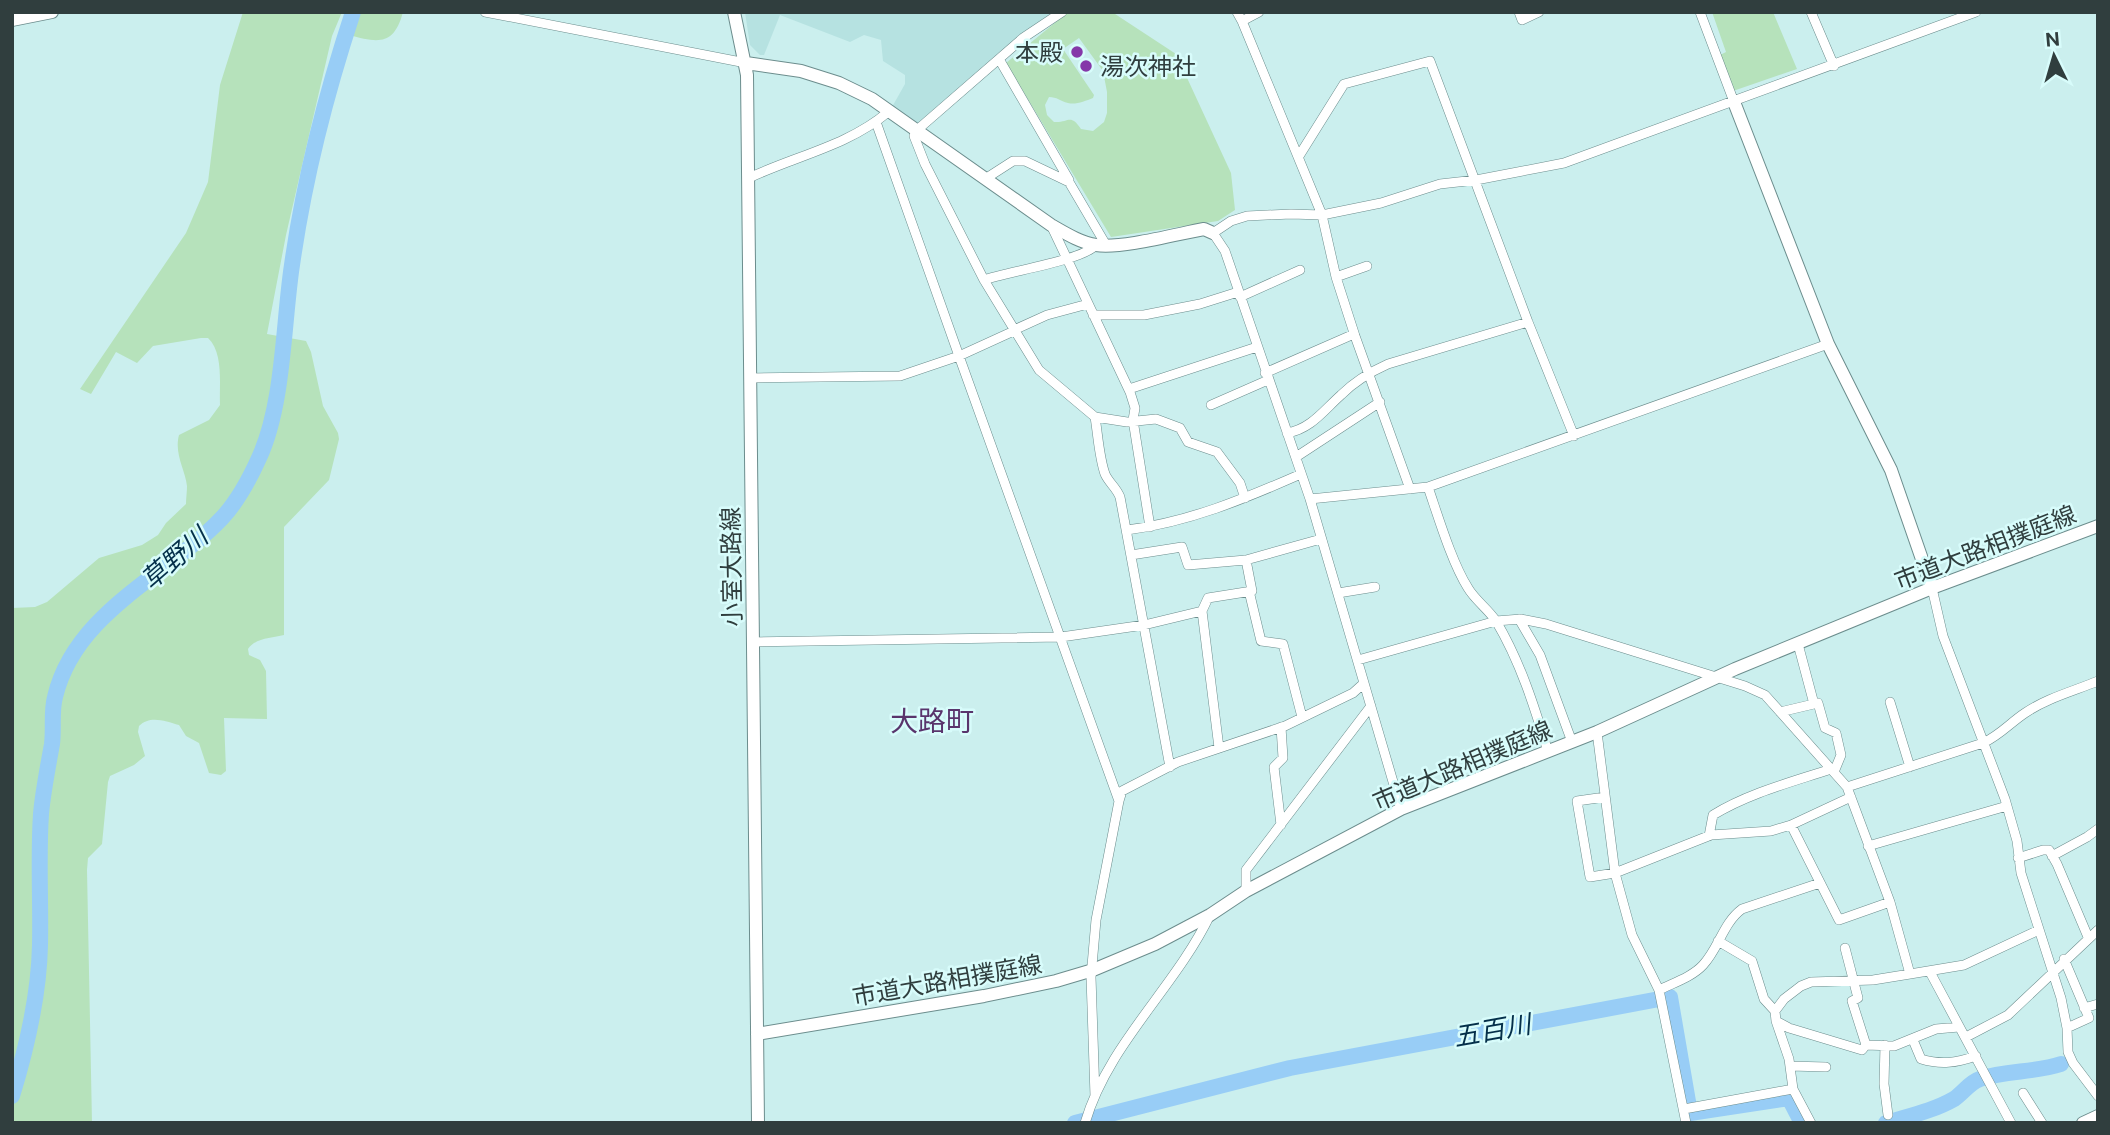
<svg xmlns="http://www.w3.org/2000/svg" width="2110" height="1135" viewBox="0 0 2110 1135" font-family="'Public Sans','Noto Sans JP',sans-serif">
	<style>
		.built { fill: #b6e2e1 }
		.green { fill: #b6e2bb; fill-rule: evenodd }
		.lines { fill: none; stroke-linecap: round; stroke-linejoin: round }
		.river { stroke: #98cdf6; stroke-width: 16 }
		.street-casing { stroke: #6c8d8d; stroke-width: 10 }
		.secondary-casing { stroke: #6c8d8d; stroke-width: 14 }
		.street { stroke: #fff; stroke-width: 9 }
		.secondary { stroke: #fff; stroke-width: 12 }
		.poi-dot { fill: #8538a9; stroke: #d8fcfb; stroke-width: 2.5 }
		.labels { text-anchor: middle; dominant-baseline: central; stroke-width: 5; stroke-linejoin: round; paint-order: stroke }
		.poi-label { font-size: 24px; fill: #303e3e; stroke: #d8fcfb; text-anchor: end }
		.street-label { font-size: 24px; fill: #303e3e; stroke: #d8fcfb }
		.water-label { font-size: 26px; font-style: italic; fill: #042f4a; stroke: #d8fcfb }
		.quarter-label { font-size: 28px; fill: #59346c; stroke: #d8fcfb }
	</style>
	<rect width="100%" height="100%" fill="#cbefee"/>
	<path class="built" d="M745,12H1057L998,53L917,124L892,107L905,84V75L883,61L881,40L864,35L850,42L780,15L764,55H760L750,45Z"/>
	<path class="green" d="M243,12H342L332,36L286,235L267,334L306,341L311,352L323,406L338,433L339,439L329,480L284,527V635C272,638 255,638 248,649L249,655L260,660L266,671L267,719L224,718L226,771L221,775L209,773L199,743L186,736L179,725C165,721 150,715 139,726L138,732L145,756L134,765L110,776L108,782L102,844L88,858L87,870L92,1123H12V608L35,607L47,602L99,558L142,545L158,535L166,523L186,504C186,498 187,492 187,486C185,469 174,454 179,435L209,420L220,405C219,385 224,353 208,338H201L153,346L137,363L116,352L91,394L80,389L186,233L208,182L220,85Z
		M359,12H403C394,46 378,43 349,35Z
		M1068,12H1112L1176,54L1231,173L1235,210L1218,221L1111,237L1006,63ZM1079,38L1103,71L1107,92V113L1104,122L1093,131L1081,129C1070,113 1069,123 1054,122L1047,115L1045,105L1049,97C1057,97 1060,101 1068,103C1076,105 1085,101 1093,98L1094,95L1063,49Z
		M1712,12H1773L1797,69L1733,91L1716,57L1726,52Z"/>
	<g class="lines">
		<path class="river" d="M12,1096C27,1047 39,996 40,945C41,901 38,858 41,814C43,791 48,767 52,744C54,728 51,712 55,697C75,612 167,576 222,518C237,502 250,478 259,458C284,404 283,324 292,265C304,180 326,94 353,12
			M1075,1123L1290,1068L1670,997L1690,1113L1789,1098L1802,1123
			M1886,1123C1909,1116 1933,1111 1954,1099C1963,1093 1970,1082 1980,1079C2006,1070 2034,1073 2061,1064"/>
		<defs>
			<path id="street" d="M485,12L746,63
				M1062,12L1023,38L916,131L914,136L925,164L984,280L1039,370L1095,417L1127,422L1156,419L1180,428L1188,442L1217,452L1240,483L1245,498
				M1237,12L1242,21L1259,12
				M1519,12L1522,20L1539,12
				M1700,12L1734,102
				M1811,12L1834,66
				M1242,21L1322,215L1336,277L1355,336L1410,489
				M999,59L1069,180
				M1299,156L1344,84L1430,61L1528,322L1574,436
				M749,178C795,156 848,146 888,112
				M985,179L1013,161H1025L1069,182L1106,245
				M1051,225L1130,392L1135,408L1133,420L1150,527
				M1336,277L1367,266
				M984,280C1009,271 1081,261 1096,245
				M1240,297L1300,270
				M1093,315H1144L1200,304L1238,292
				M1014,330L1047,315L1088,304
				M1016,330L959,356L1119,801
				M1265,373L1354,334
				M751,378L900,376L959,356L876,122
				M1129,389L1257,347
				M1211,405L1268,380
				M1095,417C1098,435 1099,457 1105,474C1109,483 1116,487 1120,497L1170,767
				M1287,433C1311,429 1324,410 1341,395C1355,381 1370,372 1388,364L1528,322
				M1296,457L1380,402
				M1428,487C1438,516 1452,563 1468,588C1475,600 1488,609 1496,621C1520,661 1535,708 1548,752
				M1310,499L1428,487L1828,344
				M1127,530C1189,522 1244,499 1301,474
				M1131,555L1182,547L1188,565L1246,560
				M1932,588L1943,636L2005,799L2017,841L2021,873L2061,998L2067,1028L2068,1052L2073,1063L2098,1096
				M1249,591L1261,641L1283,644L1302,717
				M1338,593L1375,587
				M1519,619L1540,655L1572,742
				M753,642L1061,637L1144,625L1202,611
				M1798,644L1814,704
				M1358,660L1496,621L1521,619L1546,624L1745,686L1765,695L1847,787L1890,902L1910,974L1964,965L2039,930
				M1890,702L1910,767
				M1780,712L1818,703L1825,728L1836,733L1841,755L1834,772
				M1597,732L1615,873L1632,935L1659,990L1686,1123
				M1219,748L1202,611L1208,598L1252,591L1246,560L1321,539
				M1847,787L1983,743C2000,735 2010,723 2025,713C2047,698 2074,691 2098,681
				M1605,797L1577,801L1590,877L1615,873L1711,835L1771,831L1791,825L1851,797
				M1401,809L1310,499L1225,251L1213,233L1231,221L1247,216L1291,214L1322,215L1381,203L1440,184L1476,180L1564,163L1976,12
				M1281,825L1274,767L1283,758L1281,727
				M1791,825L1839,920L1890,902
				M1709,836L1713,815C1749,793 1792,782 1831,769
				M1868,846L2007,806
				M2052,856L2087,837L2098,829
				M2018,858L2043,850H2049L2057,864L2088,937
				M1246,891V870L1371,706
				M1718,941L1752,961L1764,999L1775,1011
				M1845,948L1858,998L1852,1001L1866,1045
				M2064,959L2089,1018L2067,1028
				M1930,972L2011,1123
				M1659,990C1673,983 1692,977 1703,965C1719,948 1723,923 1742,909L1820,883
				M2084,1008L2098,1004
				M1776,1021L1789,1028L1862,1050L1866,1045L1894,1046L1936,1029L1959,1027
				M1966,1037L2008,1015L2098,930
				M1913,1040L1921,1059C1941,1065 1956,1063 1976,1056
				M1885,1045L1884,1084L1888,1115
				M1790,1066L1826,1067
				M2023,1093L2042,1123
				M1095,1096L1091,977L1096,920L1119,801L1122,791L1178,762L1285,726L1353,693L1363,684
				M1684,1109L1793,1089
				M1085,1123C1108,1044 1175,988 1210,915
				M1811,1123L1793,1089L1789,1059L1776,1021L1775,1011L1784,999L1801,986L1811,982L1873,980L1910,974"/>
			<path id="secondary" d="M734,12L747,75L758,1123
				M12,20L52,12
				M746,63L801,71L839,83L872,99L1051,225C1065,233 1081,243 1096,245C1121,249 1177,234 1204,229L1213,233
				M1734,102L1828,344L1891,470L1932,588
				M757,1034L984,996L1056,981L1093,970L1155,944L1210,915L1246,891L1401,809L1597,732L1735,669L1932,588L2098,526
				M2083,1123L2098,1116"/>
		</defs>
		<use href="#street" class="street-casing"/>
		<use href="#secondary" class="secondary-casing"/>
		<use href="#street" class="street"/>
		<use href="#secondary" class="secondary"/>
	</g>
	<g class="poi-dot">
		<circle cx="1077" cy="52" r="7"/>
		<circle cx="1086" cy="66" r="7"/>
	</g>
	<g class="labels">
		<g class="poi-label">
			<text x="1063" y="52">本殿</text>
			<text x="1100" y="66" text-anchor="start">湯次神社</text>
		</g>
		<g class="street-label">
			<text transform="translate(1985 547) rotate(-21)">市道大路相撲庭線</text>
			<text transform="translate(731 567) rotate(-91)">小室大路線</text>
			<text transform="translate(1462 765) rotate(-23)">市道大路相撲庭線</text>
			<text transform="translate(947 980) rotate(-10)">市道大路相撲庭線</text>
		</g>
		<g class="water-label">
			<text transform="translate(174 558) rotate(-41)">草野川</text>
			<text transform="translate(1492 1030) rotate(-10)">五百川</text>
		</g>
		<g class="quarter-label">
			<text x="932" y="720">大路町</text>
		</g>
	</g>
	<rect width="2110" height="1135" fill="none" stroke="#303e3e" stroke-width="28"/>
	<g transform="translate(2054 56) rotate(355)" stroke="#d8fcfb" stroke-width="5" paint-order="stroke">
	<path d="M0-5L12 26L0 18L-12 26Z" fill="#303e3e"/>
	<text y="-10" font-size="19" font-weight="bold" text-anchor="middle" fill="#303e3e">N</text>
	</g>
</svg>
